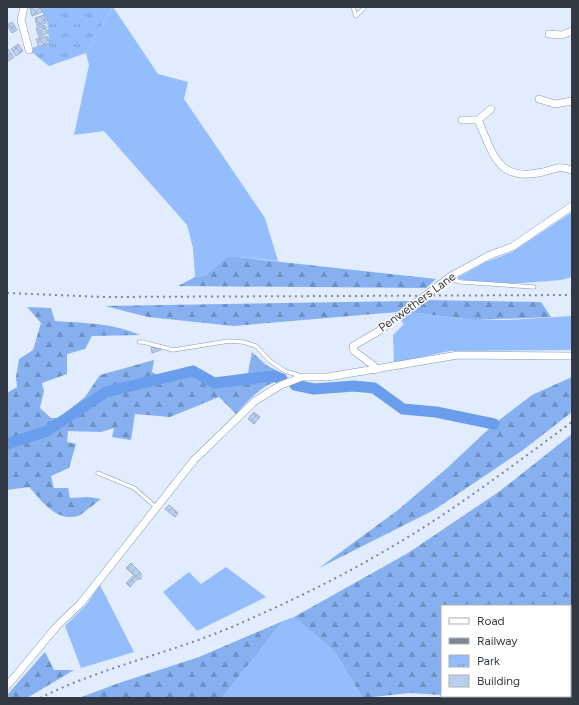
<svg xmlns="http://www.w3.org/2000/svg" width="579" height="705" viewBox="0 0 579 705" font-family="Figtree,sans-serif">
	<style>
		.grass { fill: #94bdfd }
		.forest { fill: url(#forest-firs) }
		.park { fill: url(#park-tufts) }
		.lines { fill: none; stroke-linecap: round; stroke-linejoin: round }
		.river { stroke: #6a9dec; stroke-width: 11 }
		.building { fill: url(#building-cross-hatch); stroke: #a0b0c9 }
		.service-casing { stroke: #8a9ab3; stroke-width: 4.5 }
		.minor-casing { stroke: #8a9ab3; stroke-width: 8 }
		.service { stroke: #fff; stroke-width: 3.5 }
		.minor { stroke: #fff; stroke-width: 7 }
		.rail { stroke: #7d8693; stroke-width: 2; stroke-dasharray: 2 4; stroke-linecap: butt }
		.labels { text-anchor: middle; dominant-baseline: central; stroke-width: 3; stroke-linejoin: round; paint-order: stroke }
		.street-label { font-size: 12px; fill: #333944; stroke: #fff }
	</style>
	<defs>
		<pattern id="forest-firs" width="22" height="20" patternUnits="userSpaceOnUse"><rect width="22" height="20" fill="#86b0ef"/><path d="M5 1l3.5 6h-7zM16 11l3.5 6h-7z" fill="#6e90c3"/></pattern>
		<pattern id="park-tufts" width="24" height="20" patternUnits="userSpaceOnUse"><rect width="24" height="20" fill="#94bdfd"/><path d="M3 7l-1-3M5 7V3M7 7l1-3M15 17l-1-3M17 17v-4M19 17l1-3" fill="none" stroke="#799bce"/></pattern>
		<pattern id="building-cross-hatch" width="8" height="8" patternUnits="userSpaceOnUse"><rect width="8" height="8" fill="#b9cfef"/><path d="M0 0l8 8M0 8l8-8" fill="none" stroke="#a0b2ce"/></pattern>
	</defs>
	<rect width="100%" height="100%" fill="#e1ecfc"/>
	<path class="grass" d="M113,7L158,74L188,82L184,99L265,218L278,261L228,256L206,275L195,277L193,248L187,225L104,131L74,135L89,65L86,53Z
		M572,212V277L561,280C529,282 489,288 457,278L486,262L512,252Z
		M408,312L475,320H507L572,316V350L450,351L394,363L393,335L404,324L399,319Z
		M226,567L266,597L197,631L163,592L189,572L201,584Z
		M100,585L134,652L81,668L65,626L86,605Z
		M294,617L334,651L363,698H222L283,621Z"/>
	<path class="forest" d="M228,256L436,279L426,288L178,286L195,277L206,275Z
		M425,300L541,302L551,317L475,320L408,312Z
		M410,301L397,312L234,326L148,317L105,306Z
		M27,307L51,308L55,321C83,323 113,323 140,335L92,336L85,349L67,354V374L42,383L44,391L40,408L51,418H59L85,397L100,375L154,360L152,372L158,375L188,367L216,378L248,373L252,352L266,365L285,375C280,382 273,382 266,386C254,394 245,403 236,414L219,397L170,417L135,414L131,440L112,437L114,428L101,432L68,431L67,442L76,444L69,468L51,476L54,488H68L70,498L88,497L101,499C95,503 83,514 78,516C56,522 42,501 29,487L7,490V393L17,387L16,377L19,359L33,350L41,323Z
		M572,377V412L523,450L434,510L319,568L398,510L446,469L494,424L532,395Z
		M572,434V698H486L453,696H570V606H442V695L410,693L363,698L334,651L294,617L408,553L500,491Z
		M283,621L222,698H79L119,683L199,657Z
		M45,652L54,670H74L27,698H7V695Z"/>
	<path class="park" d="M40,7H113L86,53L49,66L29,50L49,40L47,22Z"/>
	<g class="lines">
		<path class="river" d="M295,385L314,389L354,386L374,388L403,409L436,412L494,424
			M7,444L47,431L106,392L193,371L214,383L274,376L282,379"/>
	</g>
	<path class="building" d="M34,7H40L42,12L32,16L30,8Z
		M44,15L46,23L37,26L35,18Z
		M12,22L17,30L12,33L7,25Z
		M45,25L48,33L39,37L36,28Z
		M47,36L50,43L39,47L36,39Z
		M18,44L23,51L16,56L11,49Z
		M8,49L14,57L7,62V50Z
		M160,345L161,350L152,353L151,348Z
		M254,412L260,417L254,424L248,419Z
		M169,505L178,513L175,517L165,509Z
		M131,563L141,573V579H137L130,587L126,583L134,575L126,568Z"/>
	<g class="lines">
		<defs>
			<path id="service" d="M353,7L356,16L365,7
				M451,276L454,280L461,282L534,287
				M139,342H143L173,350L229,341L243,342L256,346L270,361L285,371L301,376
				M98,473L134,488L157,508"/>
			<path id="minor" d="M24,7L21,20L29,50
				M549,34L562,35L572,31
				M539,99L555,104L572,101
				M462,120H478L491,109
				M478,120C493,153 497,183 543,172C554,169 560,165 572,170
				M375,370L373,365L354,351L353,346L379,331L451,276L490,255L512,247L572,206
				M7,686L57,626L81,603L194,460L255,401L281,385L302,377H328L458,355L572,356"/>
		</defs>
		<use href="#service" class="service-casing"/>
		<use href="#minor" class="minor-casing"/>
		<use href="#service" class="service"/>
		<use href="#minor" class="minor"/>
		<path class="rail" d="M7,293L104,297L572,295
			M40,698C104,666 176,652 241,623C291,601 341,577 388,549C452,512 512,466 572,422"/>
	</g>
	<g class="labels">
		<g class="street-label">
			<text transform="translate(417 302) rotate(-36)">Penwethers Lane</text>
		</g>
	</g>
	<rect width="579" height="705" fill="none" stroke="#333944" stroke-width="16"/>
	<rect x="441" y="605" width="130" height="92" fill="#ffffff" stroke="#adb0b4"/>
	<rect x="449" y="618" width="20" height="6" fill="#ffffff" stroke="#adb0b4"/>
	<text x="477" y="625" font-size="12" fill="#333944">Road</text>
	<rect x="449" y="638" width="20" height="6" fill="#7d8693" stroke="#adb0b4"/>
	<text x="477" y="645" font-size="12" fill="#333944">Railway</text>
	<rect x="449" y="655" width="20" height="12" fill="url(#park-tufts)" stroke="#adb0b4"/>
	<text x="477" y="665" font-size="12" fill="#333944">Park</text>
	<rect x="449" y="675" width="20" height="12" fill="#b9cfef" stroke="#adb0b4"/>
	<text x="477" y="685" font-size="12" fill="#333944">Building</text>
</svg>
